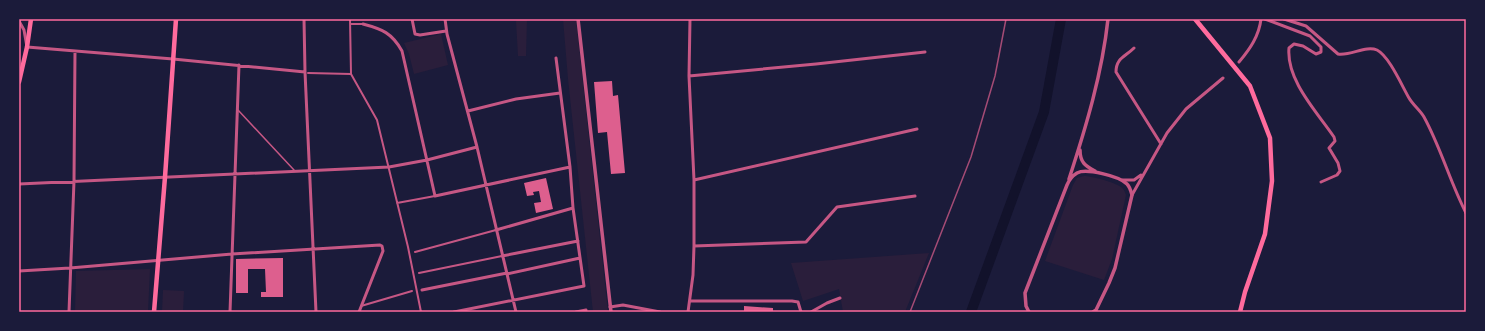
<svg xmlns="http://www.w3.org/2000/svg" width="1485" height="331" viewBox="0 0 1485 331" font-family="'Titillium Web',sans-serif">
	<style>
		.green { fill: #2a1e3b }
		.lines { fill: none; stroke-linecap: round; stroke-linejoin: round }
		.river { stroke: #12122b; stroke-width: 10 }
		.building { fill: #dd5f8e }
		.service { stroke: #c65784; stroke-width: 1.5 }
		.pedestrian { stroke: #c65784; stroke-width: 2 }
		.minor { stroke: #c65784; stroke-width: 3 }
		.tertiary { stroke: #c65784; stroke-width: 3.5 }
		.primary { stroke: #ff6b9d; stroke-width: 4.5 }
		.rail { stroke: #a44b75; stroke-width: 1.5 }
		.neatline { fill: none; stroke: #ff6b9d; stroke-width: 1.5 }
	</style>
	<rect width="100%" height="100%" fill="#1b1b3a"/>
	<path class="green" d="M518,19H527L526,56H518L516,21Z
		M563,19H576L608,312H593L568,79Z
		M441,34L448,65L414,74L409,54L404,43Z
		M1084,176C1091,176 1119,183 1123,189C1125,191 1125,193 1126,195L1112,259L1104,280L1045,261L1073,185L1077,178Z
		M929,253L905,312H843L839,289L803,301L791,263Z
		M150,269L148,312H75L76,271Z
		M163,290L184,291L183,312H162Z"/>
	<g class="lines">
		<path class="river" d="M971,312L1044,112L1061,19"/>
	</g>
	<path class="building" d="M612,81L613,96L618,95L625,173L611,174L607,132L598,133L594,82Z
		M546,178L553,209L536,213L534,203L541,202L539,191L533,192L534,195L527,196L524,183Z
		M283,258V297H261V292H266L265,269H248V293H236V259Z
		M744,306L773,308V312H744Z"/>
	<g class="lines">
		<path class="service" d="M238,110L294,170"/>
		<path class="pedestrian" d="M350,24H363
			M308,73L351,74L350,19
			M351,74L377,120L408,247L421,312
			M397,203L435,196
			M415,252L496,230
			M419,273L502,256
			M361,306L412,291"/>
		<path class="minor" d="M304,19L305,72L316,312
			M412,19L415,34L420,35L446,31
			M445,19L447,34L477,147L516,312
			M1265,19L1310,36L1321,47V52L1316,54L1303,46L1294,44L1289,48C1286,80 1317,112 1334,137L1335,141L1329,148L1338,163L1340,171L1337,175L1321,182
			M1284,19L1306,26L1338,54C1351,56 1366,45 1377,50C1389,56 1402,86 1409,98C1413,105 1420,110 1424,117C1441,148 1450,182 1466,213
			M19,21L24,30L27,47L173,59L305,72
			M363,24C382,29 392,33 402,51L435,196L570,167
			M1134,48C1125,57 1116,58 1116,72L1161,144
			M1239,62C1250,49 1259,36 1261,19
			M689,76L816,64L925,52
			M468,111L516,99L560,93
			M694,180L917,129
			M1122,180H1134L1141,175
			M19,184L389,167L427,160L477,147
			M1132,195L1167,133L1186,109L1223,78
			M496,230L573,208
			M694,246L806,242L837,207L915,196
			M502,256L578,241
			M19,271L70,268L232,254L380,245L382,246L383,251L359,312
			M507,274L580,258
			M422,290L507,273
			M690,301H792L798,302L801,312
			M610,307L623,305L660,312
			M69,312L74,181L75,51
			M230,312L239,65
			M454,312L584,286L573,208L570,167L556,58
			M576,312L586,310
			M688,312L693,275L694,246V180L689,76L690,19
			M811,312L827,303L840,298"/>
		<path class="tertiary" d="M578,19L611,312
			M1080,150C1080,162 1085,166 1095,171
			M1069,179C1086,127 1102,74 1108,19
			M1029,312L1026,306L1025,293L1067,185C1069,180 1072,176 1077,173C1086,168 1119,176 1127,184C1130,187 1131,191 1132,195L1115,268L1109,283L1096,310L1093,312"/>
		<path class="primary" d="M1195,19L1250,86L1270,138L1272,181L1265,234L1245,292L1240,312
			M19,82L27,47L31,19
			M154,312L165,177L176,19"/>
		<path class="rail" d="M910,312L971,157L995,76L1006,19"/>
	</g>
	<rect width="1485" height="331" fill="none" stroke="#1b1b3a" stroke-width="40"/>
	<rect x="20" y="20" width="1445" height="291" class="neatline"/>
</svg>
